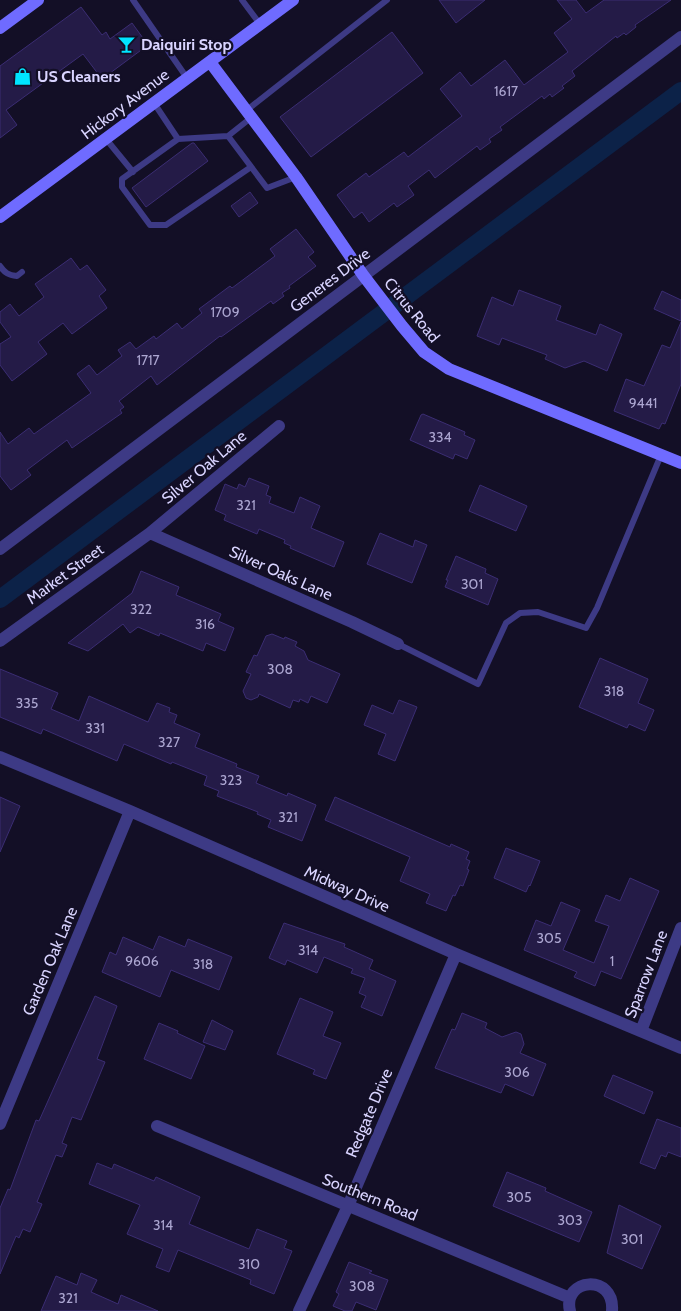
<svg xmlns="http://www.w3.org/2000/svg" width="681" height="1311" viewBox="0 0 681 1311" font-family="Cabin,sans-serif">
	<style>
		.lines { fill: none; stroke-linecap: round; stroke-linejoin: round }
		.canal { stroke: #0c2248; stroke-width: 18 }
		.building { fill: #241b47; stroke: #3b2d73 }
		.lane { stroke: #3d3a85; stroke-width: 6 }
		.street { stroke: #3d3a85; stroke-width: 12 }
		.secondary { stroke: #6f6bff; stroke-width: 12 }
		.labels { text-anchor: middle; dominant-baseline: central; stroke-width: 4.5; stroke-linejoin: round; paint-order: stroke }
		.number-label { font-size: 14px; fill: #aca6d1 }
		.poi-label { font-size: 16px; font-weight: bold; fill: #d9d4ff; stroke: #130f26; text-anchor: start }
		.street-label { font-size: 16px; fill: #d9d4ff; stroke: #130f26 }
	</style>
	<rect width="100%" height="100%" fill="#130f26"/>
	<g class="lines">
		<path class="canal" d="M0,599L681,91"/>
	</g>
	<path class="building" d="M439,0H485L456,23Z
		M557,0H576L586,13L604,0H671L635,25L636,27L626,35L624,33L617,38L616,36L572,71L575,76L562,86L564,88L552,97L550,94L544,99L542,96L500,127L502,130L489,139L491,142L480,150L477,146L435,178L429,170L408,186L414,195L397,207L394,203L369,222L362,212L354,218L337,195L366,173L369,177L404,152L408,157L462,116L440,89L460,72L471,86L505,60L524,85L568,52L554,33L572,19Z
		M81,7L102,35L106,32L110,39L132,23L148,45L102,79L83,54L6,110L17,125L0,138V66Z
		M392,32L423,73L311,157L280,117Z
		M192,143H194L208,161L146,207L132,188Z
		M250,192L258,203L239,217L231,206Z
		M296,229L314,252L308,257L316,266L289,286L290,288L282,293L284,296L273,304L271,301L221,337L220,336L157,385L151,376L119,401L124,407L120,410L122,413L72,448L67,440L27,470L31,475L11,490L0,476V432L8,444L29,428L34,434L91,393L77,374L89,365L97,375L122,356L118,350L130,342L136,349L154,336L156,339L177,323L182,329L202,313L199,309L230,286L232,288L275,256L270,249Z
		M71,258L80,270L87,265L106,290L99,296L107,308L72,334L63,323L38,342L47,354L12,381L0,365V344L11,337L0,322V312L10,304L19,316L44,297L35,284Z
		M519,290L561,306L556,320L596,335L600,324L622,334L607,371L584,361L565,368L545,359L547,355L502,338L499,345L477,336L492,297L513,306Z
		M662,291L681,300V321L654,309Z
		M681,322V384L665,424L662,423L659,429L614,411L626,379L644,386L662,345L670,348Z
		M423,414L465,432L464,435L475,440L467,459L455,454L453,459L410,440L421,415Z
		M249,478L269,486L266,495L271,497L269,503L294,513L300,497L320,506L311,528L344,542L334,567L290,548L291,546L284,543L285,540L259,529L257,534L224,520L226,515L215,510L225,484L237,489L239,484L245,487Z
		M480,485L527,506L516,531L469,511Z
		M380,533L413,547L415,540L427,545L412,583L367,564Z
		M456,556L486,569L485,573L498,579L488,605L445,587L448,580H446Z
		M141,571L179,587L176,595L221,614L218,621L234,628L225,651L206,643L203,651L160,633L159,636L138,627L130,633L123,624L88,651L68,643L132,593Z
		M272,634L284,639L285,637L297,642L295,646L304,651L308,660L340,674L327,703L311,696L308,703L300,699L299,702L293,700L290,708L259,694L258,697L251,700L246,698L243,691L251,674L246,672L254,655L257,656L266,636Z
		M600,658L648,679L638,703L654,710L645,731L629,724L627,728L579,707Z
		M0,669L58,693L51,709L79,721L89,696L148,722L157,703L170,708L169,712L177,715L174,723L200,734L195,747L237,764L236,767L259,776L256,783L287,796L288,793L316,805L302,841L268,827L271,820L257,814L258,812L217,796L219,791L204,785L207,776L172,762L171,764L124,744L117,761L43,729L41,734L0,717Z
		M399,700L417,707L395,761L378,754L386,734L364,725L372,705L393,714Z
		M0,797L20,806L0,852Z
		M335,797L450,847L451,844L469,852L466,859L470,861L467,869L469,870L463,886L460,885L455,896L453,895L446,911L426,903L430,894L400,881L410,857L325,820Z
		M506,848L540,861L530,886L529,885L526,892L494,878Z
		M630,878L659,891L621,979L601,971L595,986L574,977L577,972L524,950L536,920L551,926L561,902L580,910L563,950L594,963L609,926L595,921L606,895L620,901Z
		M284,923L345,944L344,947L373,960L369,969L396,981L382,1016L361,1007L366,996L359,993L365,978L351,973L353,969L324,957L317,973L287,960L285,965L269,958Z
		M159,936L185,947L188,939L232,957L219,990L171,970L160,997L102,972L110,952L116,955L123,937L153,950Z
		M95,996L117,1006L97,1059L105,1062L81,1120L72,1117L62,1143L67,1145L62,1157L56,1155L37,1202L42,1204L30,1232L23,1229L19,1238L16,1236L0,1274V1208L8,1189L10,1190L36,1120L39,1121Z
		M300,998L333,1012L323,1036L341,1043L326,1079L313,1074L315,1070L277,1054Z
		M462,1013L487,1023L485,1028L502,1037L516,1032L521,1034L524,1044L520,1053L546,1064L533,1096L505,1084L501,1093L435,1068L452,1029L455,1030Z
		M212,1020L233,1031L225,1050L203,1042Z
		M159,1023L178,1031L177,1033L205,1046L191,1079L144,1059Z
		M613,1075L653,1092L644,1114L604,1096Z
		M657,1119L681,1128V1157L668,1152L666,1157L661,1155L655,1169L640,1163Z
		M97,1163L112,1169L114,1164L154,1181L156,1177L200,1197L189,1224L249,1249L257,1229L287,1241L284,1248L292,1251L274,1294L250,1284L251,1280L178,1250L169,1272L156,1267L163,1249L127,1234L140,1205L89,1184Z
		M507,1172L546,1188L545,1191L592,1212L579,1242L493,1206Z
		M619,1205L661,1226L642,1269L607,1253Z
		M349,1262L372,1271L369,1273L388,1280L376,1310L356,1302L352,1311H345L333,1306L339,1294L336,1292Z
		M81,1273L97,1280L91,1292L118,1304L121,1295L158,1311H41L56,1276L77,1285Z"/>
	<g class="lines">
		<path class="lane" d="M133,0L187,78
			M242,0L260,24
			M154,103L178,139
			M247,110L387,0
			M252,117L228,136L267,188L296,177
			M228,136L178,139L122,179V187L150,225H166L251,167
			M106,139L133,172
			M0,266C5,273 8,275 17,276L22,272
			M398,644L478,684L506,623L520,613L538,612L586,628L597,608L661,455"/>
		<path class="street" d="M150,533L352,622L398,644
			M0,549L681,37
			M0,641L150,533L279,426
			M0,757L130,811L456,954L681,1048
			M641,1031L681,928
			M0,1124L130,811
			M157,1126L570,1298
			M299,1311L348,1206L456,954
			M570,1311C562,1278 615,1273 612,1311"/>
		<path class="secondary" d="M0,28L38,0
			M210,62L296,177L363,275L402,326L424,352L449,369L681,463
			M0,217L293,0"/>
	</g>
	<defs>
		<symbol id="bar-bare" viewBox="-9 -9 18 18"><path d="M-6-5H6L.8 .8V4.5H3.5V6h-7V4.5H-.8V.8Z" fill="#00e5ff" stroke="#130f26" stroke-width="2.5" paint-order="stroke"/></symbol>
		<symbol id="shop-bare" viewBox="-9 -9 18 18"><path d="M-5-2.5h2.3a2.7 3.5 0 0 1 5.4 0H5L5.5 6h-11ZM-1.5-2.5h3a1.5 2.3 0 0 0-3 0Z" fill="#00e5ff" stroke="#130f26" stroke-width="2.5" paint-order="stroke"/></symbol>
	</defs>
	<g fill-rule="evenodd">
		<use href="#bar-bare" x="114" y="32" width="25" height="25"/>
		<use href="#shop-bare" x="10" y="64" width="25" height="25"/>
	</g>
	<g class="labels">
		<g class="number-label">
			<text x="506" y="91">1617</text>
			<text x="225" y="312">1709</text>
			<text x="148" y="360">1717</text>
			<text x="643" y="403">9441</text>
			<text x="440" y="437">334</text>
			<text x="246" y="505">321</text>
			<text x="472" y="584">301</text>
			<text x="141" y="609">322</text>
			<text x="205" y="624">316</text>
			<text x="280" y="669">308</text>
			<text x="614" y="691">318</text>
			<text x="27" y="703">335</text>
			<text x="95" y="728">331</text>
			<text x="169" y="742">327</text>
			<text x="231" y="780">323</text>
			<text x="288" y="817">321</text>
			<text x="549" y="938">305</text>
			<text x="308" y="950">314</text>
			<text x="142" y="961">9606</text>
			<text x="612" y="961">1</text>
			<text x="203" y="964">318</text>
			<text x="517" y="1072">306</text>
			<text x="519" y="1197">305</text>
			<text x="570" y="1220">303</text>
			<text x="163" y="1225">314</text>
			<text x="632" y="1239">301</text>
			<text x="249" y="1264">310</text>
			<text x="362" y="1286">308</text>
			<text x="68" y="1298">321</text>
		</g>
		<g class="poi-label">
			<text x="141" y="44">Daiquiri Stop</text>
			<text x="37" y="76">US Cleaners</text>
		</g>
		<g class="street-label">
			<text transform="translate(125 104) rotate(-37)">Hickory Avenue</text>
			<text transform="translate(330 280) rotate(-37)">Generes Drive</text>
			<text transform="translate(412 310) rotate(51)">Citrus Road</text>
			<text transform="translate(204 467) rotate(-40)">Silver Oak Lane</text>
			<text transform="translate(281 573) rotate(24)">Silver Oaks Lane</text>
			<text transform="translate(65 574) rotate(-36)">Market Street</text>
			<text transform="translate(347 889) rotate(24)">Midway Drive</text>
			<text transform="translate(50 961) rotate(-67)">Garden Oak Lane</text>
			<text transform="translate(646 974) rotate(-69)">Sparrow Lane</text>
			<text transform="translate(369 1113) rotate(-67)">Redgate Drive</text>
			<text transform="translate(370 1197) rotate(22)">Southern Road</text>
		</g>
	</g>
</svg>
